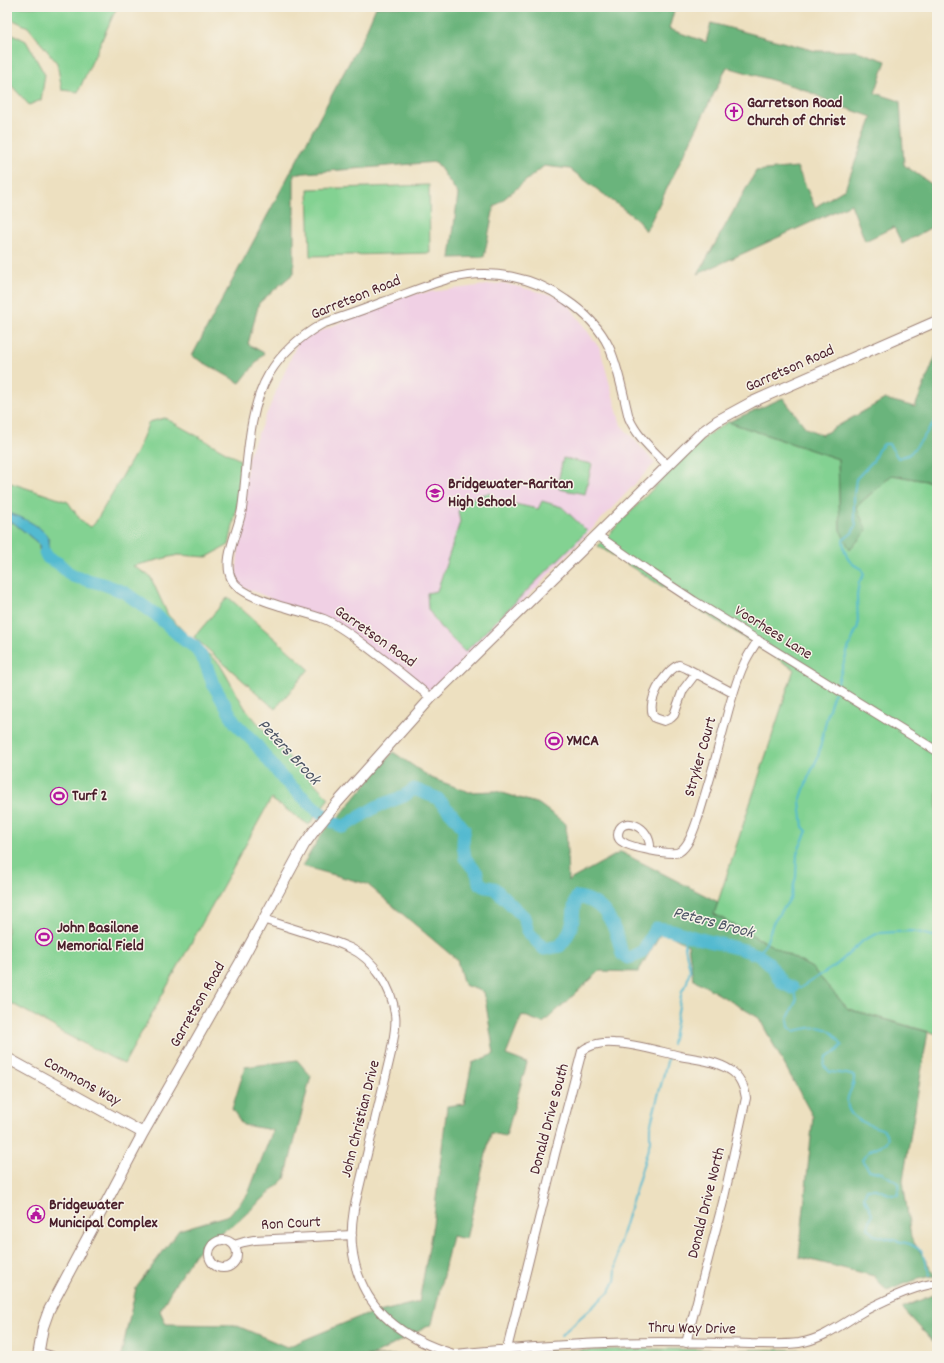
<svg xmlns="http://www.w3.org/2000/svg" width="944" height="1363" viewBox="0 0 944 1363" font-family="Dekko,sans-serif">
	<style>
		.built { fill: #f0d0e4 }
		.green { fill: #83d292; stroke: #66785e }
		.forest { fill: #6ab47c; stroke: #5a6a54 }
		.water { fill: #53bad0; stroke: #4e6c7e }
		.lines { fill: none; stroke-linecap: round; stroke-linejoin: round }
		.stream { stroke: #53bad0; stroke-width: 2 }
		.river { stroke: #53bad0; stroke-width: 13 }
		.minor-casing { stroke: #9c8076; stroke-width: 10 }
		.tertiary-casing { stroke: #9c8076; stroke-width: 12 }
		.minor { stroke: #fff; stroke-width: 8 }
		.tertiary { stroke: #fff; stroke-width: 10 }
		.labels { text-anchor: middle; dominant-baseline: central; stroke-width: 3; stroke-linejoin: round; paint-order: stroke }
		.poi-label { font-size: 16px; font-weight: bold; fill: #4a1f2b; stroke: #f7f3e8; text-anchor: start }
		.street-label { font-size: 16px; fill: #4a1f2b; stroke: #f7f3e8 }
		.water-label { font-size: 17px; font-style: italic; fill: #4d5565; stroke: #f7f3e8 }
	</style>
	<rect width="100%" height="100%" fill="#f7f3e8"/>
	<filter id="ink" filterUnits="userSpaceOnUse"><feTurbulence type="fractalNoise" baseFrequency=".025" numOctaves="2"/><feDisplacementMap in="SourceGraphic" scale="8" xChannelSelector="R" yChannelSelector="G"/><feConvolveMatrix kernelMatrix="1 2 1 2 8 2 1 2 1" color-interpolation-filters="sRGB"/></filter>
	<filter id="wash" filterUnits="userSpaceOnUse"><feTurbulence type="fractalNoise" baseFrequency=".012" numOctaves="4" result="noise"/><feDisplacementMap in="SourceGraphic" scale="16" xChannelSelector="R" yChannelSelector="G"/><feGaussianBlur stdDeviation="0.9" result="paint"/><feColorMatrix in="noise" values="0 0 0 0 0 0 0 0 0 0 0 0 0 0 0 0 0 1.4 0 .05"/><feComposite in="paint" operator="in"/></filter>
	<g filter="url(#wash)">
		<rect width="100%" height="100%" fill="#ede0c0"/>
		<path class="built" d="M503,283L564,298L600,349L621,425L655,463L431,698L323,619L235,584L248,457L298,341L404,295Z"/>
		<path class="green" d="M7,7H117L78,92L62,90L57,63L28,27L7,17Z
			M7,31L26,41L45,75L41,100L29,105L12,86L7,90Z
			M429,185L430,253L310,256L308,189Z
			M165,418L240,460L239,496L229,545L207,557L178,555L133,566L150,576L168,615L193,641L219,663L245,708L272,740L329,798L309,825L271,799L124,1064L61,1032L53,1026L7,1001V522L14,523L39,544V550L58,562L48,553L49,541C36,527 26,517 7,513V483H11L68,502L82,522L91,527L95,523L137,451L149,422Z
			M728,422L838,459L840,530L856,507L892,475L937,483V1034L848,1009L812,968L714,914L794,669L598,546L669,472L709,434Z
			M563,458L592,464L585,494L559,489L558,482Z
			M489,493L496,500L538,509L542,501L562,507L587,531L465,652L440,627L428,609L427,593L437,591L460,522L458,511L474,497Z
			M228,597L309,669L275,709L194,637Z
			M643,1349L801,1350L848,1354L853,1356H361Z"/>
		<path class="forest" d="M376,7H675L669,29L706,42L711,23L816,51H857L886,61L875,93L900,101L904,165L937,188V224L902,244L894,227L865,241L851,204L698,274L756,171L797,167L815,207L845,189L872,117L837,105L803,89L727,67L646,231L638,220L570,169L544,166L494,207L484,257L450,258L458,194L436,162L294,174V273L259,303L248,344L264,353L240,383L192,356L365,33Z
			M937,353V483L892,475L856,507L867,530L850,550L840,530L838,459L728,422L783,398L806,428L822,435L885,399L915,407Z
			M393,752L431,778L469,792L496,791L539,804L566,824L568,881L621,852L718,902L714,914L812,968L848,1009L928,1032L903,1180L911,1238L936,1276C918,1277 903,1285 887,1291L874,1276L799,1257L813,1117L759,1018L693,979L688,945L662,931L638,972L600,971L543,1023L522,1015L506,1055L527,1063L506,1136L491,1133L466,1239L452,1236L432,1324L374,1355L361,1356H121L136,1288L179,1230L229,1215L248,1194L273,1130L243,1125L232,1109L245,1067L297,1060L311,1076L285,1179L235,1224L209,1239L194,1255L173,1287L160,1311L166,1324L235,1325L287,1347L359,1317L419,1302L433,1224L447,1106L464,1104L472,1063L494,1054L484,992L464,985L457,960L367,884L302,866L323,832L339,817Z
			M937,1293V1346L902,1308Z"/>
		<path class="water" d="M7,513C19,515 46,528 49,540C50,544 48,549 48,553L58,563C46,563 40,556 39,544L14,523L7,521Z"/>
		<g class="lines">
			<path class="stream" d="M838,682L848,649L858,626L857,596L859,582L864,575L862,569C847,563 845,556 843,540L852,533L856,525L854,515V495L856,479L873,461L878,450L884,444H889L898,458C901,457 905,456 908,455C916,450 930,427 937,419
				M758,955L766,943L773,923L790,899L796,877L797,853L807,831L803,827L800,801L808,778L818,757L828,712L834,693
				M672,1044L679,1006L682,991L687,982L690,970L685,947L683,934
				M930,1275L921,1250L910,1244L874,1235L868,1228L872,1213L864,1197L867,1189H876L892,1195H899L898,1183L882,1173L869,1170L862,1160L869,1151L885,1143L888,1138L884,1130C868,1124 843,1119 848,1097C850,1089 855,1086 854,1076L847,1074L830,1072L824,1066L826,1057L836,1052L842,1045C829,1022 816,1026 794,1031L789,1027L788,1018L797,999L792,988H800L814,979L835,966L864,940L879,933L913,931L937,937
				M934,1294L937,1321
				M561,1335L610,1291L615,1281L618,1248L650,1142V1127L668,1058"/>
			<path class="river" d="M45,553L48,558L58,563L72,576L103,584L124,592L155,614L184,640L195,647L205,662L213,684L236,724L254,742L283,779L318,811L335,823L343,827L376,807L404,796L414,789L437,798L452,814L464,829L463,844L465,858L477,873L479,883L486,887L494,888L524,917L528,932L544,949L560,946C567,938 571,930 573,920C574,912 573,904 577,897C607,901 616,928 622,954L628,958C649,953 645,942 656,928L672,930L693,937L744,950L758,955L768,962L782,983L792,988"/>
		</g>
	</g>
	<g filter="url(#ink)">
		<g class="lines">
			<defs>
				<path id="minor" d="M597,535L647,570L694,601L937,751
					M696,673L683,690L674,715L671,718L664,721L655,718C644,704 664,671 679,665L686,668L733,693
					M431,698C411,681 391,665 370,649C355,638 341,626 324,619C301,610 244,601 232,580C221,560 239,530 242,509C248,466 247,411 269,374C281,354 301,336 322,324C327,322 334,320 339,318C354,313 368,308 383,302C406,294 429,284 452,278C491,268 534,277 566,300C584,312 600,328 609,347C619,369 623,395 629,418C637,437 654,451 668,466
					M650,850C652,825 619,814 618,835C618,838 620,841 623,842C629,847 672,856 679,852C689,846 694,829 698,818C705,794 713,770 719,745C727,718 732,690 744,664C748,655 753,648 758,640
					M263,919C281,925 298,930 316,936C327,939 339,943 350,948C374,959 392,988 395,1014C397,1027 393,1040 391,1053L354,1209C352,1221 351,1233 352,1246C358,1305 399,1338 454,1354
					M209 1254a14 14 0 1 1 28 0a14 14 0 1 1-28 0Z
					M234,1245L244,1242L254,1240L352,1235
					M507,1349L555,1154L582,1051C590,1044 604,1042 614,1043C636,1044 658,1051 680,1056C696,1059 716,1061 730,1070C739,1075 745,1088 746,1098L723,1202L686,1343
					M39,1352L52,1356
					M434,1356C509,1348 584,1342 660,1342C690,1342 721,1343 751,1344C767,1344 783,1345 799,1343C824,1339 843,1323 864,1311C885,1300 914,1286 937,1283"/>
				<path id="tertiary" d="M7,1058L143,1133
					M38,1356L43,1327L49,1310L143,1133L241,961L304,845L314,831L337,803L431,698L702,432L717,421L752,402L937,321"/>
			</defs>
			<use href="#minor" class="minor-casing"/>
			<use href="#tertiary" class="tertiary-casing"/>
			<use href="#minor" class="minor"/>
			<use href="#tertiary" class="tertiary"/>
		</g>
	</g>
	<defs>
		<symbol id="church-ring" viewBox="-11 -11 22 22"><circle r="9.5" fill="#f7f3e8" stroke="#b5179e" stroke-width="1.5"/><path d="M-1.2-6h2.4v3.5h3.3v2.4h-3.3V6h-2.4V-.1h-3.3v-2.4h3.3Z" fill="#b5179e"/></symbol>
		<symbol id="school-ring" viewBox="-11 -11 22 22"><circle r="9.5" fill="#f7f3e8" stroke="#b5179e" stroke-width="1.5"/><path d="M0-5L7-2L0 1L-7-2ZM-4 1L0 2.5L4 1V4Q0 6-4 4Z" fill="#b5179e"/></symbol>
		<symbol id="stadium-ring" viewBox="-11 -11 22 22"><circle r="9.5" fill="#f7f3e8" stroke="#b5179e" stroke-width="1.5"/><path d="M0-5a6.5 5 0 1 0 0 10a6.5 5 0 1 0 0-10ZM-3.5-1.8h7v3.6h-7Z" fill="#b5179e"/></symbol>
		<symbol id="civic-ring" viewBox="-11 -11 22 22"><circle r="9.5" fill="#f7f3e8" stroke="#b5179e" stroke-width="1.5"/><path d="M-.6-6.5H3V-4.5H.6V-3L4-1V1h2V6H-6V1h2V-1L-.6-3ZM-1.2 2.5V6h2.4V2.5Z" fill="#b5179e"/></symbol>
	</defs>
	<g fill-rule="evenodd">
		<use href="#church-ring" x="724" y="102" width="20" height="20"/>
		<use href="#school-ring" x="425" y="483" width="20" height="20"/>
		<use href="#stadium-ring" x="544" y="731" width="20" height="20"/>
		<use href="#stadium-ring" x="49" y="786" width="20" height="20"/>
		<use href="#stadium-ring" x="34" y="927" width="20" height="20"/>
		<use href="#civic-ring" x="26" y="1204" width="20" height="20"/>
	</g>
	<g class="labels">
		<g class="poi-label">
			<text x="747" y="103">Garretson Road<tspan x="747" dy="18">Church of Christ</tspan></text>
			<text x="448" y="484">Bridgewater-Raritan<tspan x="448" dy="18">High School</tspan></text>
			<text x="567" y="741">YMCA</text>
			<text x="72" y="796">Turf 2</text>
			<text x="57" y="928">John Basilone<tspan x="57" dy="18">Memorial Field</tspan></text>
			<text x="49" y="1205">Bridgewater<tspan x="49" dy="18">Municipal Complex</tspan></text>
		</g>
		<g class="street-label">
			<text transform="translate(356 298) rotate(-22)">Garretson Road</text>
			<text transform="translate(790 369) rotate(-24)">Garretson Road</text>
			<text transform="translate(773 633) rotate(32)">Voorhees Lane</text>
			<text transform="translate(375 637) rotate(35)">Garretson Road</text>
			<text transform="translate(701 757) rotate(-74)">Stryker Court</text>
			<text transform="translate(198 1005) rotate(-60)">Garretson Road</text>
			<text transform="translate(82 1082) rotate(29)">Commons Way</text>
			<text transform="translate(361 1119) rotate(-76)">John Christian Drive</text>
			<text transform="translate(550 1119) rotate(-75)">Donald Drive South</text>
			<text transform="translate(707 1203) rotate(-76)">Donald Drive North</text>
			<text transform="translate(291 1224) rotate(-3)">Ron Court</text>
			<text transform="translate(692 1329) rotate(1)">Thru Way Drive</text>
		</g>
		<g class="water-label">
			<text transform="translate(288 753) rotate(47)">Peters Brook</text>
			<text transform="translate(713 924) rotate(15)">Peters Brook</text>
		</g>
	</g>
	<rect width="944" height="1363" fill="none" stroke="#f7f3e8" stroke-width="24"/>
</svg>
